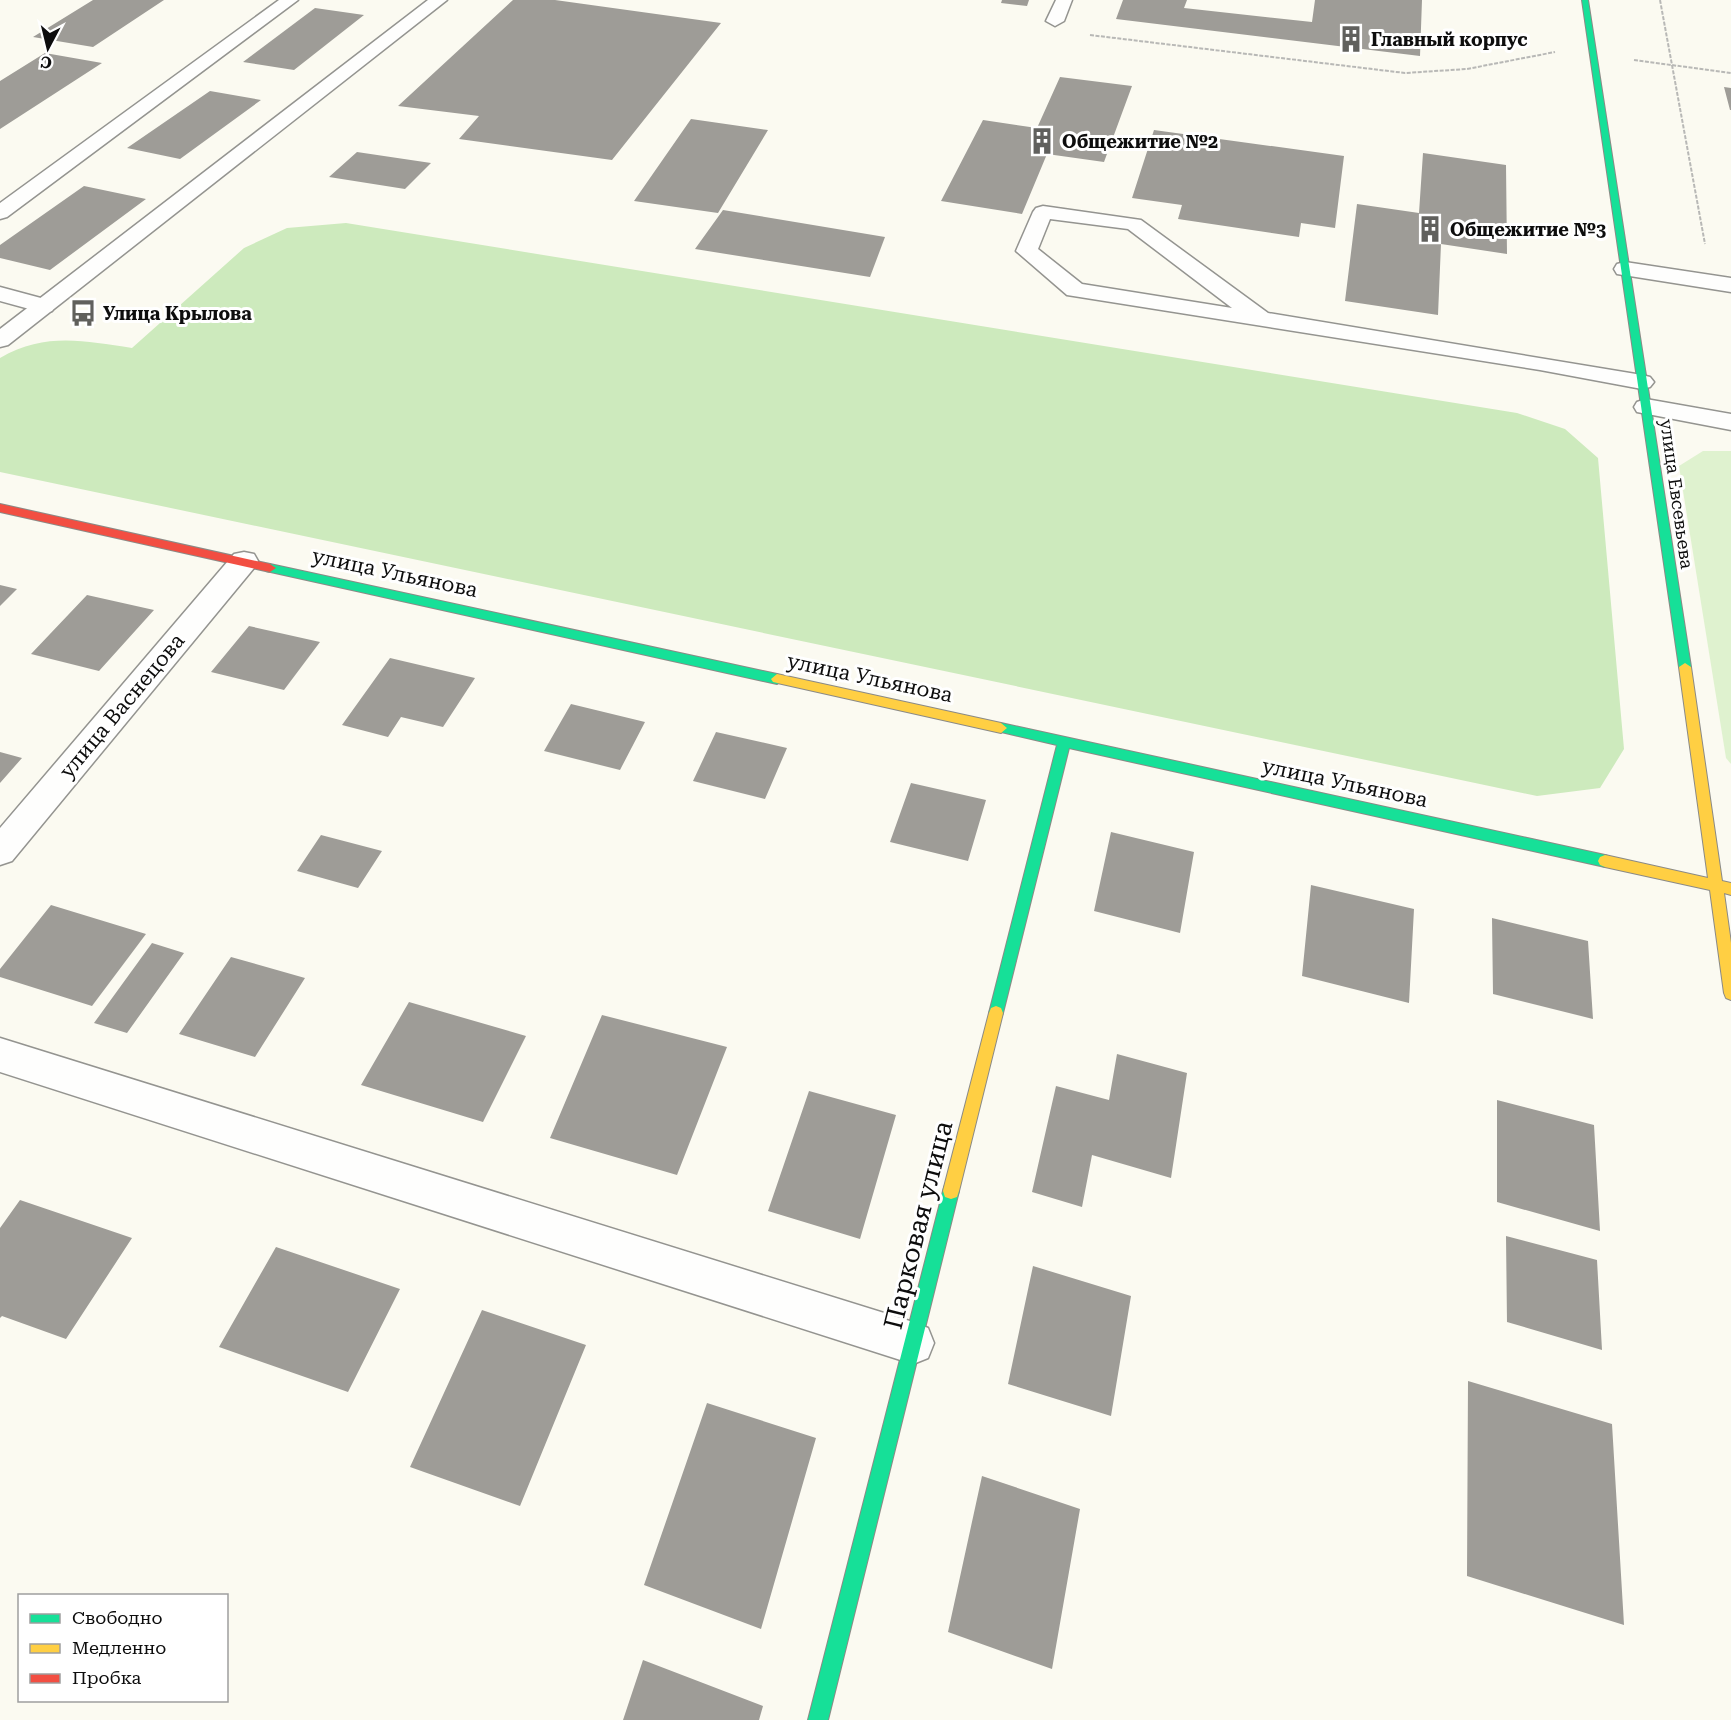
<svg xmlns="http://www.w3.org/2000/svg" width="1731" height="1720" viewBox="0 0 1731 1720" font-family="'Roboto Serif',serif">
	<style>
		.green { fill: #dff2cf }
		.forest { fill: #cdeabd }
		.building { fill: #9e9c97 }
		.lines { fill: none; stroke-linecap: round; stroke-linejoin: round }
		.lane-casing { stroke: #949490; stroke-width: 3 }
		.street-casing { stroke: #949490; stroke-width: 3 }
		.fast-casing { stroke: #8b8a86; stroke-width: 2 }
		.slow-casing { stroke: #8b8a86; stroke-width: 2 }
		.jam-casing { stroke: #8b8a86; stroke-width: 2 }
		.path { stroke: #b8b8b6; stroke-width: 2; stroke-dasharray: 4 1.5; stroke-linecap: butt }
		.lane { fill: #fefefd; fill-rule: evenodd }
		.street { fill: #fefefd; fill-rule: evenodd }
		.fast { fill: #16e098; fill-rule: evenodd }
		.slow { fill: #ffcf43; fill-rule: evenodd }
		.jam { fill: #f24e42; fill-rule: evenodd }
		.labels { text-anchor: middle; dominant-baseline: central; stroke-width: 6; stroke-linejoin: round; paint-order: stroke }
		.far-poi-label { font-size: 18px; font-weight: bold; fill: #0d0d0d; stroke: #fff; text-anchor: start }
		.far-street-label { font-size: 18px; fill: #0d0d0d; stroke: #fff }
		.street-label { font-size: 21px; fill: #0d0d0d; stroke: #fff }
		.near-street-label { font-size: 26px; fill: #0d0d0d; stroke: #fff }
	</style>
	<rect width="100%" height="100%" fill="#fbfaf1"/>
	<path class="green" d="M1703,451H1731V764L1726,758L1679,466Z"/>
	<path class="forest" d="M346,223L1517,413L1565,429L1598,458L1624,749L1600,788L1537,796L0,472V358C46,332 83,341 132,348L244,248L287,228Z"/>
	<path class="building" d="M93,0H164L93,47L33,37Z
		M513,0H555L721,23L612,160L459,139L479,116L398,106Z
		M1002,0H1029L1027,6L1001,3Z
		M1123,0H1187L1184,8L1312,22L1315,0H1422L1420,56L1116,19Z
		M315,8L364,15L294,70L243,62Z
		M45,53L102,63L0,129V81Z
		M1060,77L1132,86L1104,162L1047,154L1022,214L941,201L983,120L1037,128Z
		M1724,87L1731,88V110H1730Z
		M210,91L261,100L180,159L127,148Z
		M691,119L768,130L718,213L634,201Z
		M1154,130L1344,156L1335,228L1301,223L1299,237L1178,219L1182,205L1132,198Z
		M357,152L431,163L405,189L329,177Z
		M1423,153L1506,165L1507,254L1441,244L1438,315L1345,301L1357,204L1419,213Z
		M84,186L146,199L50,270L0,258V245Z
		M723,210L885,237L870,277L695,249Z
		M0,585L17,589L0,606Z
		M87,595L154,610L99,671L31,654Z
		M249,626L320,642L284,690L211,672Z
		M390,658L475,678L443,727L401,717L388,737L342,725Z
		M571,704L645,722L620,770L544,751Z
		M716,732L787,748L765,799L693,781Z
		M0,752L22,758L0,783Z
		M911,783L986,800L968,861L890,842Z
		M1111,832L1194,852L1180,933L1094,911Z
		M321,835L382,851L358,888L297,871Z
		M1311,885L1414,909L1409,1003L1302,976Z
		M51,905L146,934L92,1006L0,977V969Z
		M1492,918L1588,941L1593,1019L1493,994Z
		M152,943L184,953L127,1033L94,1023Z
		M231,957L305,978L255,1057L179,1034Z
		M409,1002L526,1036L483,1122L361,1085Z
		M602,1015L727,1047L677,1175L550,1138Z
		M1117,1054L1187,1073L1171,1178L1092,1155L1082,1207L1032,1192L1056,1086L1109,1100Z
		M809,1091L896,1115L860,1239L768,1211Z
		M1497,1100L1594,1125L1600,1231L1497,1202Z
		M20,1200L132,1238L66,1339L2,1316L0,1318V1228Z
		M1506,1236L1597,1260L1602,1350L1507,1322Z
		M276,1247L400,1289L348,1392L219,1347Z
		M1033,1266L1131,1296L1111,1416L1008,1384Z
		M482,1310L586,1345L520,1506L410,1467Z
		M1468,1381L1612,1424L1624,1625L1467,1576Z
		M707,1403L816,1438L761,1629L644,1585Z
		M982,1476L1080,1509L1052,1669L948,1632Z
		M643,1660L763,1706L759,1720H623Z"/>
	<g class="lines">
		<defs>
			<path id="lane" d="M279,0H298L7,217L0,219V203Z
				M1056,0H1072L1064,21L1055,26L1046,21Z
				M1043,206L1141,220L1268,313L1642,375L1650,377L1654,382L1650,387L1642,389L1540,370L1067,295L1016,251L1033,212L1036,208ZM1050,219L1128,229L1232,308L1082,284L1038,249Z
				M1625,262L1731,278V292L1617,274L1614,269L1617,264Z
				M0,287L52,301L55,306L52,311L44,313L0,301Z
				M1646,399L1731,414V430L1637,412L1634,407L1637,402Z
				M0,1038L913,1322L928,1328L934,1343L928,1358L913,1364L0,1072Z"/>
			<path id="street" d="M428,0H447L8,345L0,347V329Z
				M244,552L254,554L258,561L254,568L12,861L0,865V828L234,554Z"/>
			<path id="fast" d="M1582,0H1588L1691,667L1685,671L1679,667Z
				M270,564L777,674L783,679L777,684L266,571V565Z
				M1001,723L1605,855L1610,857L1612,861L1610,865L1605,867L1069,748L1003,1013L1001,1018L996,1020L991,1018L989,1013L1057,745L997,731L995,728L997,725Z
				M951,1183L957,1185L959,1191L828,1720H808L943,1191L945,1185Z"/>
			<path id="slow" d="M1685,663L1691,667L1722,881L1731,883V895L1724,893L1731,943V1000L1726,998L1724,993L1710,890L1605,867L1600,865L1598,861L1600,857L1605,855L1708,878L1679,667Z
				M777,674L1001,723L1007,728L1001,733L773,682L771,679Z
				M996,1006L1001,1008L1003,1013L959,1191L957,1197L951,1199L945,1197L943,1191L989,1013L991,1008Z"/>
			<path id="jam" d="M0,504L270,564L276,568L270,572L0,512Z"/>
		</defs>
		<use href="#lane" class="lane-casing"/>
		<use href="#street" class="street-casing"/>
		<use href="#fast" class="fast-casing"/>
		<use href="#slow" class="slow-casing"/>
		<use href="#jam" class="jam-casing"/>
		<path class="path" d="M1660,0L1705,244
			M1090,35L1405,73L1467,69L1555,52
			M1634,60L1731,73"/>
		<use href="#lane" class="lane"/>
		<use href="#street" class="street"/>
		<use href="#fast" class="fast"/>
		<use href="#slow" class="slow"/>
		<use href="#jam" class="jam"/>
	</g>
	<defs>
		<symbol id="building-bare" viewBox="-9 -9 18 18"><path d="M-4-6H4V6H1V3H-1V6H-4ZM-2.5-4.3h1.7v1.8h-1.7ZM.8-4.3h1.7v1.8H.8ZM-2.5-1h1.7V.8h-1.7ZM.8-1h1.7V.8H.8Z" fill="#60605d" stroke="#fff" stroke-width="2.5" paint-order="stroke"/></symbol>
		<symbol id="bus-bare" viewBox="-9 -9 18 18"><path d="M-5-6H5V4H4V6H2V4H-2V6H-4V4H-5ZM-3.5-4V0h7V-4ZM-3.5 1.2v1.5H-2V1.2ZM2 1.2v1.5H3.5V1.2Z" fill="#60605d" stroke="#fff" stroke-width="2.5" paint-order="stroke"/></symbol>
	</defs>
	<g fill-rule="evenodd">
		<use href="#building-bare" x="1332" y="20" width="38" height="38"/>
		<use href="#building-bare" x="1023" y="122" width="38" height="38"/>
		<use href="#building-bare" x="1411" y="210" width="38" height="38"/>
		<use href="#bus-bare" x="64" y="294" width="38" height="38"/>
	</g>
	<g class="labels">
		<g class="far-poi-label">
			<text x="1371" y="39">Главный корпус</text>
			<text x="1062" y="141">Общежитие №2</text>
			<text x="1450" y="229">Общежитие №3</text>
			<text x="103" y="313">Улица Крылова</text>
		</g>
		<g class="far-street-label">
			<text transform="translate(1677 494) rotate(82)">улица Евсевьева</text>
		</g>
		<g class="street-label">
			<text transform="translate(395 573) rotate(12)">улица Ульянова</text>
			<text transform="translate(870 678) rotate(12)">улица Ульянова</text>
			<text transform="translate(122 706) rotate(-50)">улица Васнецова</text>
			<text transform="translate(1345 783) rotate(12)">улица Ульянова</text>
		</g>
		<g class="near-street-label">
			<text transform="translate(918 1225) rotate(-76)">Парковая улица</text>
		</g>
	</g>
	<rect x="18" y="1594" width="210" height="108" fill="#ffffff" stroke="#9e9e9e" stroke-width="1.5"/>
	<rect x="30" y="1614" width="30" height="9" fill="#16e098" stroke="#9e9e9e" stroke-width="1.5"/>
	<text x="72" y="1624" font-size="18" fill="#0d0d0d">Свободно</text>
	<rect x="30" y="1644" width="30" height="9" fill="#ffcf43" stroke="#9e9e9e" stroke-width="1.5"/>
	<text x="72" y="1654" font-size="18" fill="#0d0d0d">Медленно</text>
	<rect x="30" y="1674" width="30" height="9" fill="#f24e42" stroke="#9e9e9e" stroke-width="1.5"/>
	<text x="72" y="1684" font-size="18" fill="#0d0d0d">Пробка</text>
	<g transform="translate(48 48) rotate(187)" stroke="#ffffff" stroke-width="4.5" paint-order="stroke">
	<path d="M0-4.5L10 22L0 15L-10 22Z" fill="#0d0d0d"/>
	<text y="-9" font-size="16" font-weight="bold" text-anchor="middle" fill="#0d0d0d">С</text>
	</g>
</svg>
